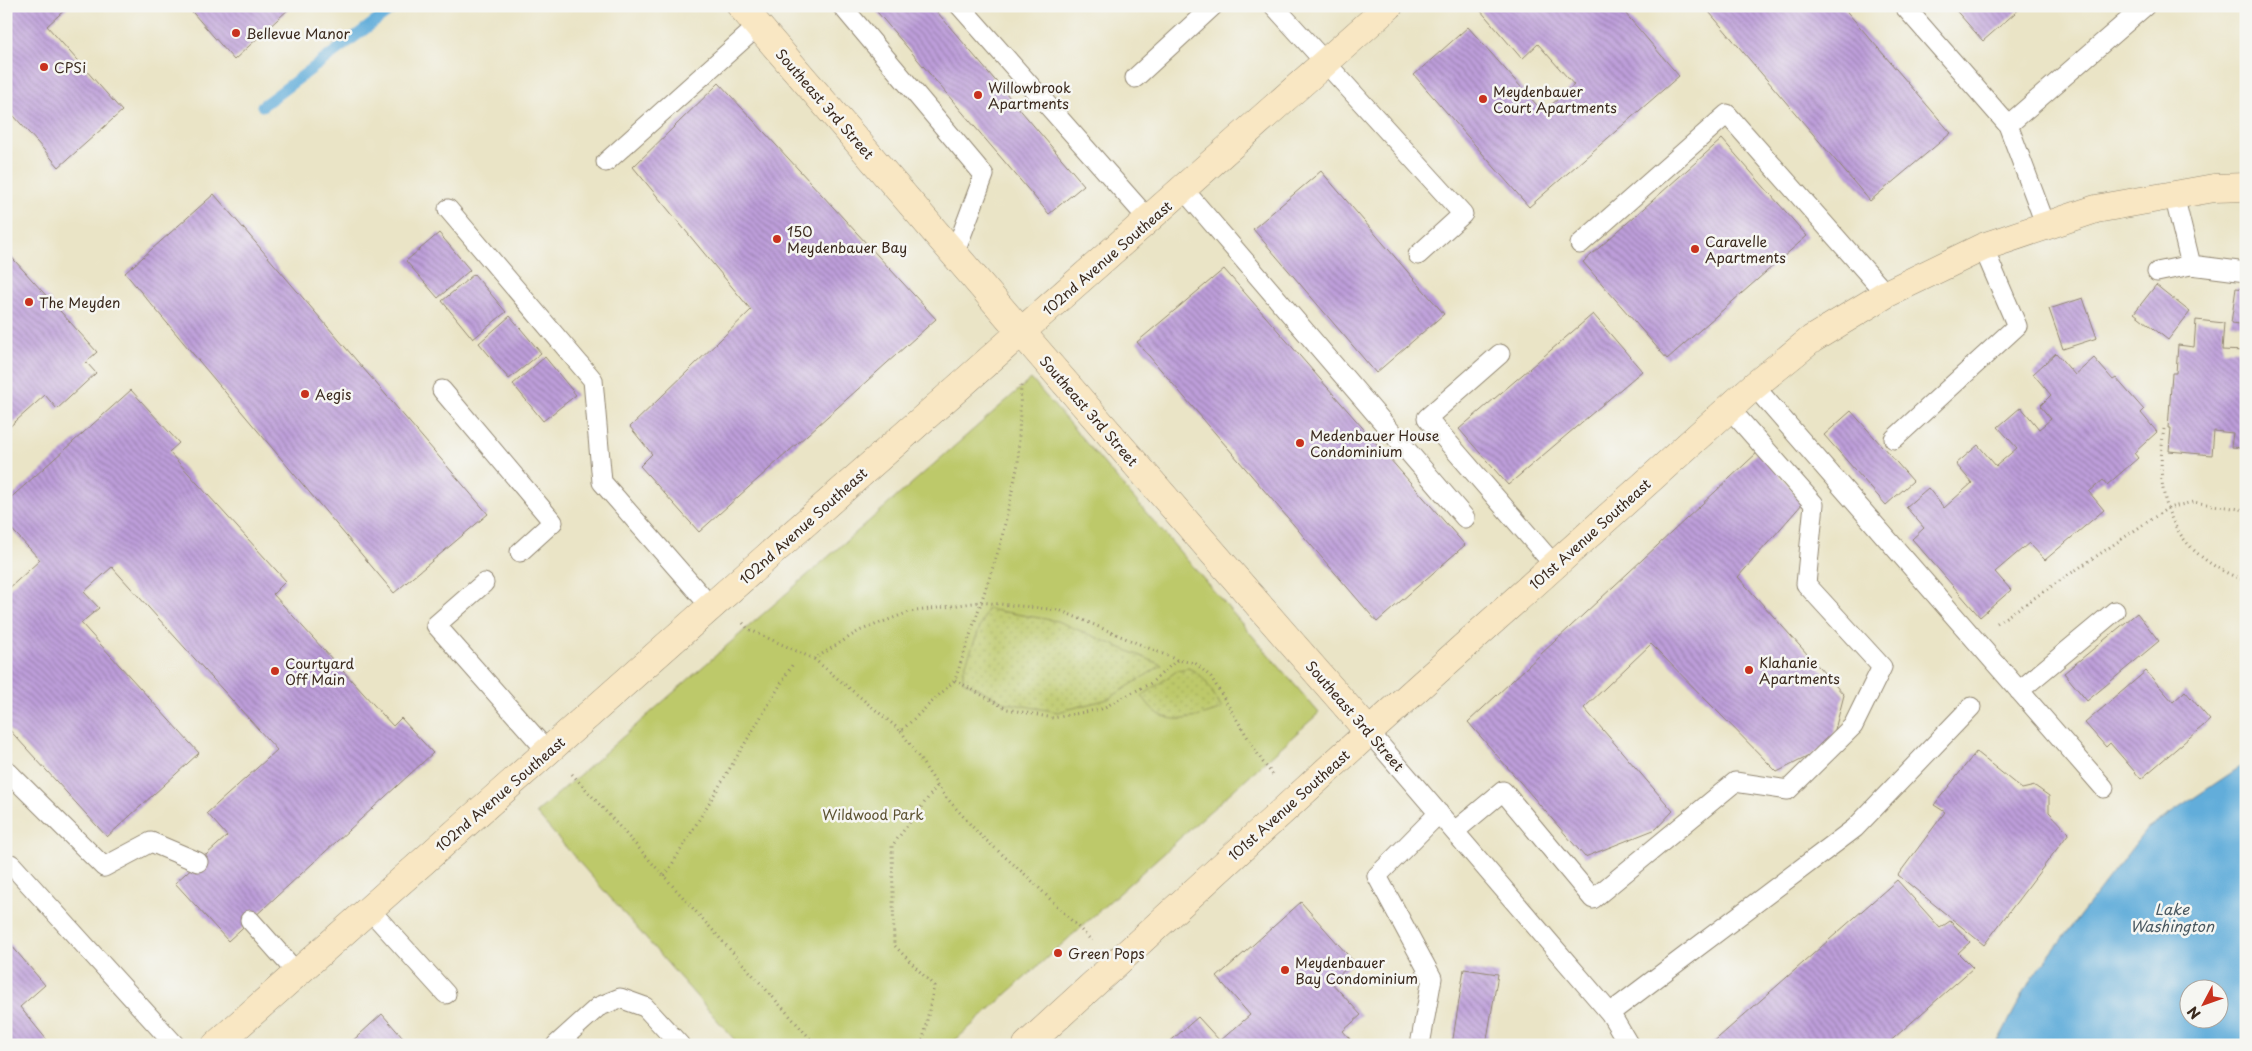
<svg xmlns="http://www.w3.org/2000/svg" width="2252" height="1051" viewBox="0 0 2252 1051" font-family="'Playpen Sans',sans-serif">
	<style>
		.park { fill: #bdc96b; stroke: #7c7a44 }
		.garden { fill: url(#garden-dots); stroke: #7c7a44 }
		.water { fill: #62adda; stroke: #4e6c7c; fill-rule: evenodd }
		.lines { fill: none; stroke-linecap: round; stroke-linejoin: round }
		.stream { stroke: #62adda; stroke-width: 11 }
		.building { fill: url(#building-back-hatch) }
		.lane-casing { stroke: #928772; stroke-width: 21 }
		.secondary-casing { stroke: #928772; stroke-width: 29 }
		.path { stroke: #928772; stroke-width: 3; stroke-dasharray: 1 4; stroke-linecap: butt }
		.lane { stroke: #fff; stroke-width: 19 }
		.secondary { stroke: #f9e7c3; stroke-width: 28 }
		.poi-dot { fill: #c8321e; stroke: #f6f6f2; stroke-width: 2 }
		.labels { text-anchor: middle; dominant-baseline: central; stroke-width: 5; stroke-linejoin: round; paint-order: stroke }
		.poi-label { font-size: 14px; fill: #3b2a1e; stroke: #f6f6f2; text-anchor: start }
		.street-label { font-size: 14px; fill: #3b2a1e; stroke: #f6f6f2 }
		.park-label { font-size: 14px; fill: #5c5231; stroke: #f6f6f2 }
		.water-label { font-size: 15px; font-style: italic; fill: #495860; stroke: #f6f6f2 }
	</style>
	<defs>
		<pattern id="garden-dots" width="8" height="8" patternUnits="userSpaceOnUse" patternTransform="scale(1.25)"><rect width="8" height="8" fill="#bdc96b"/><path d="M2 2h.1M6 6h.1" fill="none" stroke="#a3ad5c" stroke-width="1.8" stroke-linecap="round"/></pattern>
		<pattern id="building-back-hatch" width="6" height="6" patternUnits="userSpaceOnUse" patternTransform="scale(1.25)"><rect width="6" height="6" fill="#bd9eda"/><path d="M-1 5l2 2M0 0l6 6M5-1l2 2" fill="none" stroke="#9b81b0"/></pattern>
	</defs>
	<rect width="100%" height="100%" fill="#f6f6f2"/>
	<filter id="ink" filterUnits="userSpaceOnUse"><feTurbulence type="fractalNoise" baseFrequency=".02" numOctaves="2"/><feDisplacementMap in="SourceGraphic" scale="10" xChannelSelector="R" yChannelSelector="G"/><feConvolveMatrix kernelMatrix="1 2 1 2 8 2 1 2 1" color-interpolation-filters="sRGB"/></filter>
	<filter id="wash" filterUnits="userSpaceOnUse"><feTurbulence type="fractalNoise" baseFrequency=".0096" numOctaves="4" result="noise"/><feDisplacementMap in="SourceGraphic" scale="20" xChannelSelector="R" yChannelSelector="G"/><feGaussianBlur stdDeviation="1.12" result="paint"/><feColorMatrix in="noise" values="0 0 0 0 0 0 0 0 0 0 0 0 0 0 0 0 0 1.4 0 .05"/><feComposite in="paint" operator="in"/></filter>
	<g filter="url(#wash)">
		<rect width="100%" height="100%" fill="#eae4c6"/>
		<path class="park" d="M1031,379L1319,713L950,1045H739L536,813Z"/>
		<path class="garden" d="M987,609L1057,621L1162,665L1108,699L1058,712L1007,703L963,681V671Z
			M1188,668C1206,675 1212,693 1222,709C1202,716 1173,727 1155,711C1150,707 1146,701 1142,696L1178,670Z"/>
		<path class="water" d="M2246,763V1045H1996L2031,979L2146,830ZM2190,988H2220V1018H2190Z"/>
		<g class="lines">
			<path class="stream" d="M262,106L396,6"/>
		</g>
		<g id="blocks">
			<path class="building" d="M6,6H69L47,26L122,111L59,167L6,107Z
				M187,6H292L234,60Z
				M872,6H932L1084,185L1049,214Z
				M1485,6H1619L1679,76L1529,207L1414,75L1468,27L1543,112L1574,85L1538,44L1522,59L1480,10Z
				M1704,6H1842L1951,133L1870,201Z
				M1952,6H2023L1983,41Z
				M719,83L936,319L699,532L640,466L652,454L630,427L751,310L633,167Z
				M1722,139L1807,236L1667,359L1583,262Z
				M1321,171L1444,314L1376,373L1253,229Z
				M214,194L488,514L394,593L125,273Z
				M439,233L470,270L438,298L406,261Z
				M6,251L97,352L86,362L96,373L57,409L45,395L6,430Z
				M1224,269L1465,545L1377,622L1137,342Z
				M474,274L506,312L473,339L442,301Z
				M2156,285L2190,312L2168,340L2134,313Z
				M2236,288L2246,289V325L2231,323Z
				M2083,298L2097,338L2063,349L2049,309Z
				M1593,314L1642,371L1508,485L1459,429Z
				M510,316L541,353L509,379L479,343Z
				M2196,320L2224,323L2222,350L2245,351L2246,448L2231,447L2233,433L2214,431L2212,455L2169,451L2171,428H2168L2172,373H2176L2178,345L2194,347Z
				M2056,353L2075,375L2094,358L2113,380L2116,378L2144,410L2141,413L2157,432L2134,453L2138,458L2107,485L2103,480L2089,492L2104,510L2045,560L2029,543L1995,572L2011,590L1980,617L1912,539L1924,528L1906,507L1928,488L1944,508L1972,483L1956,464L1978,445L1996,466L2017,448L1998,427L2021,407L2039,429L2051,419L2040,406L2051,395L2033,374Z
				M545,357L576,395L543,421L513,384Z
				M131,390L179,443L169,452L286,581L273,594L393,726L401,718L433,753L228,941L175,883L227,836L207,813L277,750L112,567L84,592L99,608L81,623L199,753L107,837L6,726V591L40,560L6,523V502Z
				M1851,411L1913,481L1886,505L1824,435Z
				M1759,451L1803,503L1738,577L1844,695L1831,745L1777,772L1651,644L1584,708L1673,811L1656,829L1585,857L1468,722Z
				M2137,613L2159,641L2087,701L2064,673Z
				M2146,671L2173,702L2185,691L2210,720L2141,779L2110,743L2106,747L2085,723Z
				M1976,752L2022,789L2035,786L2049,796V812L2069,833L1984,945L1898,875L1945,812L1934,805Z
				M1897,880L1940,928L1950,921L1970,942L1958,953L1973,968L1886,1045H1710Z
				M1301,902L1354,962L1331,982L1361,1015L1343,1031L1355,1045H1166L1198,1017L1220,1041L1250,1015L1217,977Z
				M6,939L45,985L20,1007L47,1040L42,1045H6Z
				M1464,969L1498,974L1486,1045H1452Z
				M382,1014L409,1045H348Z"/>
		</g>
	</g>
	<g filter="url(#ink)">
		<use href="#blocks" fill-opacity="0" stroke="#928772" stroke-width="1"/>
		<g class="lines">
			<defs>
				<path id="lane" d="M842,6L984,175L954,255
					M960,6L1149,220
					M1274,6L1463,214L1418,255
					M1904,6L2008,125
					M1135,78L1213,6
					M606,162L758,26
					M1184,190L1465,518
					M2174,195L2191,265L2246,272
					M448,209L593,380L602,482L711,607
					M2046,226L2008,125L2145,6
					M1580,244L1727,114L1886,294
					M2157,272L2191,265
					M1500,354L1427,418L1555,566
					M1754,386L2104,788
					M442,390L553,522L520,552
					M1894,439L2017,326L1983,247
					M484,583L436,625L548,752
					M2019,691L2115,611
					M1369,732L1610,1013L1629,1045
					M6,770L104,867L151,842L198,862
					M1455,831L1503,791L1593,899L1735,782L1788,790L1853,726L1882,667L1806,584L1814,504L1730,409
					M11,864L175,1045
					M369,909L446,994
					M250,920L297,973
					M1610,1013L1855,828L1971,707
					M556,1045L598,1007L620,998L645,1007L680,1045
					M1420,1045L1432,978L1377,876L1439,813"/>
				<path id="secondary" d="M741,6L1041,355L1369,732
					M216,1045L1389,6
					M1027,1045L1369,732L1754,386L1812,339L1886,294L1983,247L2096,209L2214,188L2246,187"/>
			</defs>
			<use href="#lane" class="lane-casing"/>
			<use href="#secondary" class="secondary-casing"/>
			<path class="path" d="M2164,429C2153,503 2173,554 2246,581
				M743,623L748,629L814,659L859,631L909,612L980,602L1059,610L1177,660L1195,663L1211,677L1262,761L1273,775
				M1997,623L2168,508L2193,502L2246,510
				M814,659L901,731L955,680L1000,546L1018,464L1021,385
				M955,680L1007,709L1053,718L1101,709L1151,683L1177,660
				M901,731L944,795L980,835L1029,878L1092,941
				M572,774L816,1045
				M665,876L794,662
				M922,1045L934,986L894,945L892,846L937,786"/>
			<use href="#lane" class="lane"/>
			<use href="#secondary" class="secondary"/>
		</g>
	</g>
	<g class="poi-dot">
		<circle cx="236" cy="33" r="5"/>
		<circle cx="44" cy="67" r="5"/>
		<circle cx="978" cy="95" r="5"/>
		<circle cx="1483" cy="99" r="5"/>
		<circle cx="777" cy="239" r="5"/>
		<circle cx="1695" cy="249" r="5"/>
		<circle cx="29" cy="302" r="5"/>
		<circle cx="305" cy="394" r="5"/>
		<circle cx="1300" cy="443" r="5"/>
		<circle cx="1749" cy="670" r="5"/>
		<circle cx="275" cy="671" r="5"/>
		<circle cx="1058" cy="953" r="5"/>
		<circle cx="1285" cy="970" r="5"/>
	</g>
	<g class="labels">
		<g class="poi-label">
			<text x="246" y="33">Bellevue Manor</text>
			<text x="54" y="67">CPSi</text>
			<text x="988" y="87">Willowbrook<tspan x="988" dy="16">Apartments</tspan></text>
			<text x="1493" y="91">Meydenbauer<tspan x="1493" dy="16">Court Apartments</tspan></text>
			<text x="787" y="231">150<tspan x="787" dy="16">Meydenbauer Bay</tspan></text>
			<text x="1705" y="241">Caravelle<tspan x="1705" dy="16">Apartments</tspan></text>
			<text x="39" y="302">The Meyden</text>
			<text x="315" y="394">Aegis</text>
			<text x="1310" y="435">Medenbauer House<tspan x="1310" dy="16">Condominium</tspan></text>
			<text x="1759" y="662">Klahanie<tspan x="1759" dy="16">Apartments</tspan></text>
			<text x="285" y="663">Courtyard<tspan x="285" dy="16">Off Main</tspan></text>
			<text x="1068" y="953">Green Pops</text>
			<text x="1295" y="962">Meydenbauer<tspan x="1295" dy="16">Bay Condominium</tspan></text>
		</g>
		<g class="street-label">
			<text transform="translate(825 104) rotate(49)">Southeast 3rd Street</text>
			<text transform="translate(1107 258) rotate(-41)">102nd Avenue Southeast</text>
			<text transform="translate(1089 411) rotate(49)">Southeast 3rd Street</text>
			<text transform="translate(803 526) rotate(-42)">102nd Avenue Southeast</text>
			<text transform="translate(1590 534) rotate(-42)">101st Avenue Southeast</text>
			<text transform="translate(1355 716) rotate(49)">Southeast 3rd Street</text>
			<text transform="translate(500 794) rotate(-41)">102nd Avenue Southeast</text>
			<text transform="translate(1289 805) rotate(-42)">101st Avenue Southeast</text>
		</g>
		<g class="park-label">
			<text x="873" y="814">Wildwood Park</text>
		</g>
		<g class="water-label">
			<text x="2172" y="908">Lake<tspan x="2172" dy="17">Washington</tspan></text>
		</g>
	</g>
	<rect width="2252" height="1051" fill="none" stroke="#f6f6f2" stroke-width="25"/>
	<g transform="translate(2204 1004) rotate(229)"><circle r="24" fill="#f6f6f2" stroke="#aba49d"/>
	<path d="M0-4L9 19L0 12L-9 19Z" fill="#c8321e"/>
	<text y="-8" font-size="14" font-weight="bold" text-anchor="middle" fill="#3b2a1e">N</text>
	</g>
</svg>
